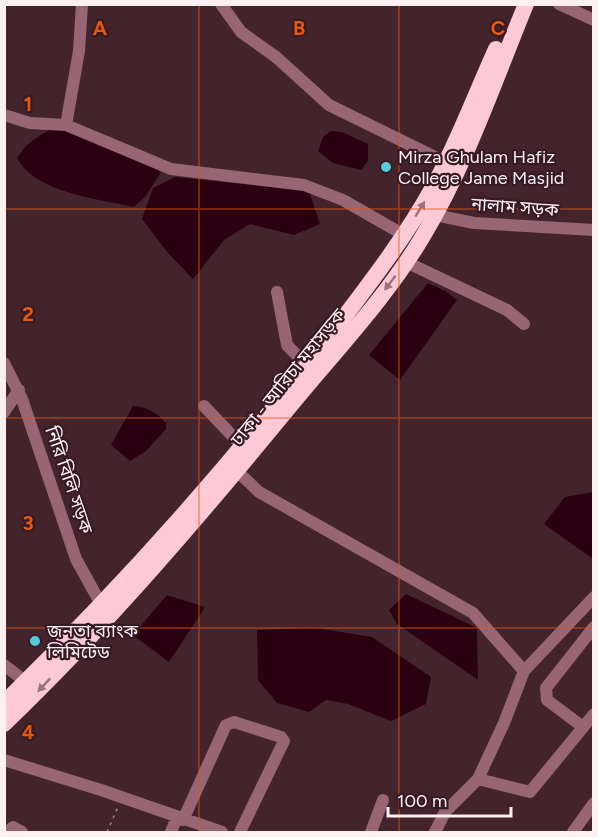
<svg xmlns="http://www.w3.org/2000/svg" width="598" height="837" viewBox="0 0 598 837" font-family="Figtree,'Noto Sans Bengali',sans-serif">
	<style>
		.water { fill: #2b0112 }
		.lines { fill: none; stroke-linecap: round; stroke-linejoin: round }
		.path { stroke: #9d878d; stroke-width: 1.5; stroke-dasharray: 3 4.5; stroke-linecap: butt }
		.minor { stroke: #986574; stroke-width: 12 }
		.highway { stroke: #fdc9d7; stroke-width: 16 }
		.oneway { fill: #9a727e }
		.grid { fill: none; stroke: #e8590c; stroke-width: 1.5; stroke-opacity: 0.55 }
		.poi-dot { fill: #53cbdb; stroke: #381a24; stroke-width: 2 }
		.labels { text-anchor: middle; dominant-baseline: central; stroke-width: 4.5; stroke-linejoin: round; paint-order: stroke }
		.poi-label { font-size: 18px; fill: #fdf0f3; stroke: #381a24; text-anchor: start }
		.street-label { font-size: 18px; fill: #fdf0f3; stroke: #381a24 }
		.grid-label { font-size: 20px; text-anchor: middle; font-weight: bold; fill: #e8590c; stroke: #381a24; stroke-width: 4.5; stroke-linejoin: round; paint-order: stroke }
	</style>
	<rect width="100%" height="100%" fill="#43242d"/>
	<path class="water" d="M53,128L72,130L157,166L160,174L145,197L134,207C100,199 35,193 17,158C26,143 38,136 53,128Z
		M331,131L342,132L368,144V161L361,170L333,163L318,151L323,137Z
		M175,177L309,191L320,224L294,235L250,224L224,240L193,279L168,253L142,219L153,188Z
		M428,283L447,292L457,300L400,380L369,355Z
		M133,406C145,406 158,413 166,423V429L146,451L130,461L111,445Z
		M593,492H594L593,559L544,524L565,497Z
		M406,594L477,628L478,680L397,624L389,610Z
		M167,595L205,607L169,662L133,635Z
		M316,628L372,637L431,677L426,704L391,721L348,704L326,700L309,712L277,703L258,680L257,630Z"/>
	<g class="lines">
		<path class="path" d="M107,832L118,807"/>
		<path class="minor" d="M82,4L79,51L66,125L171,169L304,185L343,200L404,235
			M221,4L241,32L276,57L329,105L445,162
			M559,4L594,20
			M4,115L30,123L66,125
			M435,215L474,223L594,230
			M406,262L507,310L524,324
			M277,292L287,345L307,366
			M4,363L22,399L76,559L102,606
			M204,406L242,446
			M4,412L19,390
			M237,471L259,492L473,613L524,671L504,723L478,779L530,792L594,714
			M4,665L26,682
			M524,671L594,597
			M583,727L547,700L546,688L594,627
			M4,760L101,790L222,832
			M183,820L226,725L234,722L281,737L284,741L240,832
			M7,832L13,827L22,832
			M171,832L177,817
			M371,832L383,800
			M435,832L445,812L478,779
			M573,832L594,803"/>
		<path class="highway" d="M4,703C120,589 228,470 326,341C363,292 402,243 432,189C457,145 475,95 496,49
			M4,724C109,623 203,512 295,400C338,348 388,295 423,236C466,165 494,82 526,4"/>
	</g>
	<defs><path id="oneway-solid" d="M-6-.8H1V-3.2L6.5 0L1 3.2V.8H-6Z" transform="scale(1.5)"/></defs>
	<g class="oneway">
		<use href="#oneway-solid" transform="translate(420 209) rotate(-59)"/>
		<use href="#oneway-solid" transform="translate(390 283) rotate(127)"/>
		<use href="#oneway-solid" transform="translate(44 685) rotate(133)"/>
	</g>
	<path class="grid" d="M199,4V832M399,4V832M4,209H594M4,418H594M4,628H594"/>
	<g class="poi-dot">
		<circle cx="386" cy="167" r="6"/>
		<circle cx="35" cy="641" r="6"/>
	</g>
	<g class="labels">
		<g class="poi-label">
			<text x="398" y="157">Mirza Ghulam Hafiz<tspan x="398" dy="21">College Jame Masjid</tspan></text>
			<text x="47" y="631">জনতা ব্যাংক<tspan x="47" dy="21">লিমিটেড</tspan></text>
		</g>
		<g class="street-label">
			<text transform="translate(515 207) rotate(4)">নালাম সড়ক</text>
			<text transform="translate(288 377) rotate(-51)">ঢাকা - আরিচা মহাসড়ক</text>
			<text transform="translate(69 480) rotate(71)">নিরি বিলি সড়ক</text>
		</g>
	</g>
	<g class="grid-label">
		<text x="100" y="35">A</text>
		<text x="299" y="35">B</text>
		<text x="498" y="35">C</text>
		<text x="28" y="111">1</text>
		<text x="28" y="321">2</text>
		<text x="28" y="530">3</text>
		<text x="28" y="739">4</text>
	</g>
	<rect width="598" height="837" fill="none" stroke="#fdf0f3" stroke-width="12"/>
	<path d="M388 807v9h123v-9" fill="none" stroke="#fdf0f3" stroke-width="3"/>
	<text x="397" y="807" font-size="18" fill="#fdf0f3" stroke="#381a24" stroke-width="4.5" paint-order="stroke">100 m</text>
</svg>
